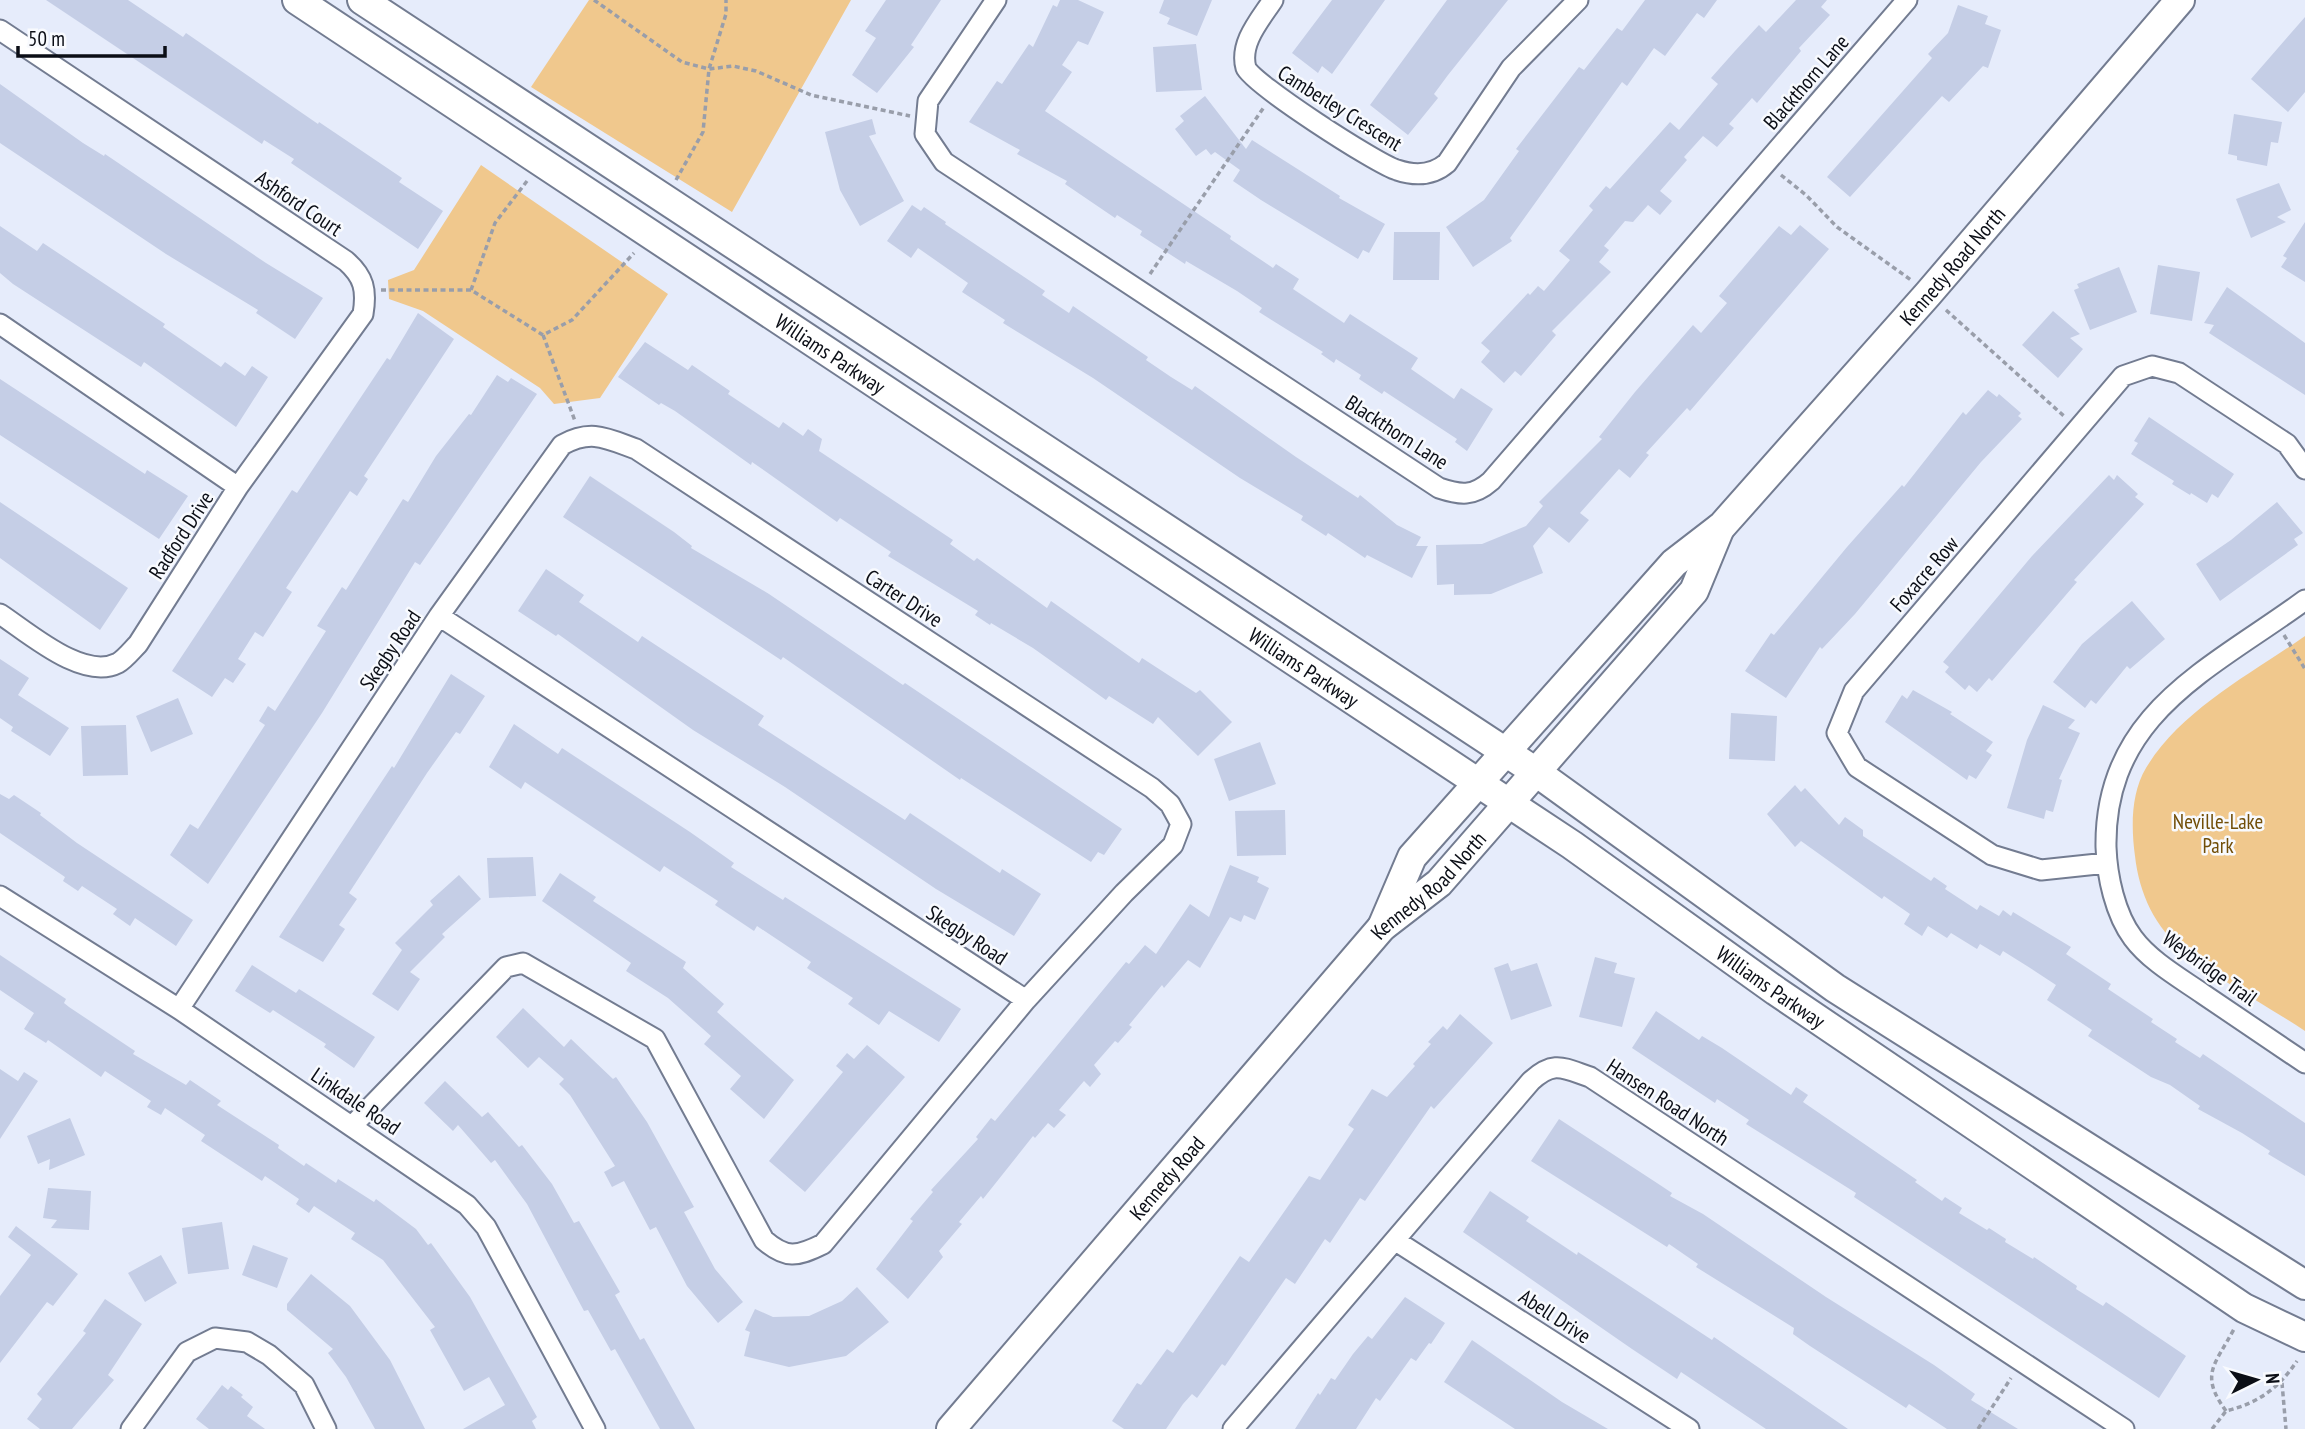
<svg xmlns="http://www.w3.org/2000/svg" width="2305" height="1429" viewBox="0 0 2305 1429" font-family="'PT Sans Narrow',sans-serif">
	<style>
		.green { fill: #f0c88d }
		.building { fill: #c5cee6 }
		.lines { fill: none; stroke-linecap: round; stroke-linejoin: round }
		.street-casing { stroke: #737c91; stroke-width: 23 }
		.secondary-casing { stroke: #737c91; stroke-width: 32 }
		.path { stroke: #999eaa; stroke-width: 3.5; stroke-dasharray: 5 3.5; stroke-linecap: butt }
		.street { stroke: #fff; stroke-width: 19 }
		.secondary { stroke: #fff; stroke-width: 28 }
		.labels { text-anchor: middle; dominant-baseline: central; stroke-width: 5; stroke-linejoin: round; paint-order: stroke }
		.street-label { font-size: 21px; fill: #0b0e16; stroke: #f8fafe }
		.park-label { font-size: 21px; fill: #714e08; stroke: #f8fafe }
	</style>
	<rect width="100%" height="100%" fill="#e6ecfb"/>
	<path class="green" d="M589,0H851L732,212L531,87Z
		M481,165L668,294L600,398L554,404L540,388L423,311L389,299L388,280L414,270Z
		M2305,636V1031C2266,1005 2221,982 2185,952C2155,928 2139,893 2135,856C2131,827 2131,793 2146,768C2181,710 2251,674 2305,636Z"/>
	<path class="building" d="M46,0H128L183,37L186,33L318,124L319,122L402,178L399,182L443,211L418,249L291,163L294,159L264,140L262,144Z
		M886,0H941L911,45L914,47L877,93L852,75L876,38L865,31Z
		M1060,0H1078L1104,12L1088,45L1078,41L1062,65L1072,72L1045,111L1231,236L1230,239L1273,268L1276,264L1299,279L1293,289L1344,323L1350,314L1418,358L1411,369L1454,399L1461,388L1493,409L1467,451L1455,442L1457,439L1384,391L1382,394L1359,379L1361,375L1336,359L1334,363L1321,354L1323,352L1259,312L1262,308L1237,291L1186,261L1185,264L1140,235L1142,231L1117,215L1115,218L1065,184L1067,181L1017,154L1020,150L969,122L997,81L1002,84L1029,44L1033,47L1053,5L1057,7Z
		M1164,0H1212L1197,36L1167,24L1170,18L1159,13Z
		M1332,0H1385L1332,74L1322,66L1318,73L1292,53Z
		M1447,0H1508L1448,75L1434,94L1438,98L1408,135L1370,105Z
		M1645,0H1717L1704,18L1697,13L1665,56L1654,48L1627,86L1622,82L1510,238L1512,241L1473,267L1446,227L1484,200L1519,151L1516,149L1579,67L1584,70L1617,28L1622,31Z
		M1796,0H1827L1821,7L1830,15L1799,48L1801,51L1757,103L1752,98L1729,124L1734,128L1717,147L1703,136L1684,157L1687,160L1660,191L1672,201L1660,215L1648,205L1633,222L1625,221L1604,246L1609,250L1599,262L1611,272L1552,331L1556,335L1521,376L1515,371L1504,383L1481,362L1490,351L1481,343L1528,293L1530,295L1538,286L1544,291L1570,260L1559,251L1593,210L1589,206L1606,186L1610,189L1670,122L1679,130L1718,84L1711,78L1735,51L1759,25L1766,32Z
		M1958,5L1988,16L1985,24L2001,30L1988,68L1983,66L1949,102L1942,96L1850,197L1827,177L1932,58L1928,54L1948,33Z
		M2305,17V92L2288,112L2251,79Z
		M1196,44L1202,90L1156,92L1153,47Z
		M0,84L83,143L104,156L105,154L266,263L323,298L295,339L256,313L258,310L166,254L0,143Z
		M1205,96L1246,149L1252,140L1340,196L1339,198L1385,224L1369,253L1363,250L1358,259L1261,200L1233,181L1240,170L1215,152L1211,155L1206,149L1196,156L1175,129L1184,121L1180,116Z
		M2234,114L2282,122L2278,143L2271,142L2267,166L2237,160V156L2228,154Z
		M872,119L876,134L869,136L904,201L860,226L840,190L825,132Z
		M2279,183L2291,210L2277,217L2286,222L2251,238L2236,199Z
		M912,205L921,211L924,207L946,222L945,224L1045,291L1042,295L1069,313L1073,306L1148,357L1146,360L1171,377L1192,390L1195,386L1296,457L1358,498L1360,495L1397,525L1421,537L1416,546H1428L1412,578L1367,555L1365,558L1328,533L1326,536L1301,520L1303,516L1240,478L1093,378L1003,323L1005,320L962,292L968,283L918,248L911,258L887,241Z
		M2305,222V282L2281,267L2287,258L2283,256Z
		M1800,225L1829,249L1690,411L1687,408L1646,453L1649,455L1630,478L1619,469L1580,513L1589,520L1569,543L1549,527L1533,546L1543,573L1491,594L1454,595V584L1437,585L1436,545L1482,544L1526,526L1543,506L1539,502L1602,439L1599,437L1635,392L1693,325L1701,333L1727,303L1719,296L1779,226L1791,235Z
		M0,226L37,251L43,243L165,324L163,327L221,367L225,362L245,376L252,366L268,377L236,427L144,362L141,367L13,284L0,273Z
		M1394,232H1440L1439,280H1393Z
		M2158,265L2200,272L2192,321L2150,314Z
		M2119,267L2137,312L2090,330L2074,290L2079,288L2077,284Z
		M2227,287L2305,343V395L2209,333L2214,325L2204,323Z
		M2053,311L2080,334L2070,338L2083,349L2058,378L2022,345Z
		M418,313L454,339L364,476L368,479L357,496L350,491L286,588L292,592L263,637L255,632L238,659L246,664L233,683L225,678L212,697L172,671L292,490L297,493L387,358L390,360Z
		M645,342L688,370L692,365L730,391L728,394L779,428L783,422L803,436L808,429L822,439L819,451L953,540L950,544L974,561L977,558L1047,608L1051,601L1139,663L1142,658L1196,693L1200,690L1232,722L1198,756L1158,717L1153,724L1109,696L1106,700L1033,648L991,623L990,625L975,615L978,611L888,556L891,552L840,518L837,522L765,471L752,462L751,465L675,411L661,403L659,405L618,377Z
		M497,375L508,382L511,378L537,394L420,565L415,562L322,713L208,884L170,855L190,824L198,829L265,725L259,721L268,706L275,711L326,631L317,626L342,587L346,590L403,499L408,502L436,456L469,414L471,415Z
		M0,379L145,474L147,470L188,496L159,539L0,435Z
		M1988,390L1997,397L1999,394L2021,413L2018,416L2022,419L1981,462L1855,614L1822,649L1820,647L1786,698L1745,671L1771,633L1774,635L1847,547L1902,485L1904,487L1963,412L1966,415Z
		M2149,417L2234,474L2218,498L2212,494L2207,503L2191,493L2190,495L2172,484L2174,481L2131,454L2138,443L2134,441Z
		M2109,475L2114,480L2117,475L2138,494L2135,497L2144,504L2074,580L2077,582L1992,681L1989,678L1977,692L1969,685L1965,690L1945,672L1949,667L1943,662L2032,556Z
		M590,476L674,532L692,546L691,548L769,594L903,685L905,683L1122,829L1104,855L1098,852L1091,862L961,778L960,780L783,657L781,660L563,517Z
		M0,502L128,588L100,630L0,558Z
		M2277,502L2303,533L2294,539L2298,545L2220,601L2196,564L2231,540Z
		M546,569L584,595L579,602L638,642L642,636L764,716L758,725L905,820L910,813L1000,873L1002,869L1041,894L1014,936L936,889L785,787L693,730L558,634L556,636L518,611Z
		M2132,601L2165,639L2130,669L2127,666L2096,704L2091,700L2085,708L2053,682L2082,644Z
		M0,659L29,678L18,695L69,728L50,756L11,731L13,727L0,718Z
		M451,674L485,696L460,734L456,732L427,773L349,893L357,899L339,925L345,929L323,962L279,937L392,766L394,768Z
		M1913,690L1952,712L1950,714L1993,742L1986,751L1992,755L1976,779L1969,775L1967,780L1885,722L1902,695L1907,699Z
		M178,698L193,734L151,752L136,716Z
		M2043,705L2075,720L2068,728L2080,733L2059,779L2062,780L2053,812L2046,810L2044,819L2007,808L2027,740Z
		M1731,713L1777,716L1775,761L1729,759Z
		M514,724L558,754L562,748L690,832L734,863L731,867L783,900L785,897L961,1009L939,1042L889,1011L879,1025L848,1004L853,998L807,968L811,962L757,926L754,931L715,905L718,901L664,866L660,872L525,782L521,789L489,767Z
		M126,725L128,775L83,776L81,726Z
		M1260,742L1276,784L1229,801L1214,759Z
		M1795,785L1801,792L1805,788L1839,825L1845,817L1863,830V836L1931,881L1934,877L1947,886L1945,889L1977,910L1980,905L1999,916L2003,910L2011,916L2013,912L2071,947L2066,954L2111,984L2108,989L2153,1019L2151,1022L2177,1039L2175,1042L2200,1058L2203,1054L2305,1123V1176L2268,1154L2270,1151L2242,1133L2198,1109L2200,1106L2170,1085L2151,1077L2088,1036L2092,1030L2047,1000L2056,985L2027,966L2003,951L2000,956L1980,944L1977,949L1951,933L1947,938L1928,926L1922,936L1904,924L1910,914L1884,896L1882,899L1801,841L1795,847L1767,814Z
		M0,794L9,799L14,795L41,813L40,815L77,843L193,920L176,946L135,918L130,926L113,914L117,909L82,886L78,891L63,881L65,877L0,833Z
		M1285,810L1286,855L1237,856L1235,811Z
		M533,857L536,896L489,898L487,858Z
		M1230,865L1259,877L1257,882L1269,888L1255,920L1244,915L1241,922L1230,917L1200,968L1188,960L1164,988L1162,985L1129,1025L1132,1027L1118,1043L1115,1041L1094,1065L1101,1074L1090,1087L1084,1081L1059,1110L1066,1115L1054,1128L1048,1123L1035,1138L1033,1136L983,1199L981,1196L959,1222L962,1224L939,1251L943,1257L908,1299L876,1269L913,1221L910,1219L933,1192L931,1190L978,1139L976,1137L991,1118L995,1121L1126,962L1129,964L1145,945L1156,954L1190,904L1209,917Z
		M560,873L596,897L593,901L686,962L683,968L724,1004L717,1012L794,1080L764,1119L730,1089L741,1076L704,1044L711,1036L668,998L626,971L631,963L542,901Z
		M459,875L481,899L442,934L445,937L410,972L420,979L398,1011L372,994L402,950L395,943L433,905L430,901Z
		M0,955L66,999L64,1003L69,1007L135,1051L133,1054L186,1085L190,1080L221,1101L217,1105L279,1145L278,1148L304,1166L306,1163L336,1183L338,1179L374,1202L376,1199L416,1229L428,1245L431,1243L470,1297L537,1417L532,1421L536,1429H463L505,1405L489,1377L464,1391L430,1330L435,1327L383,1260L351,1239L355,1233L314,1206L309,1213L296,1204L299,1199L265,1176L262,1181L201,1141L205,1135L165,1108L161,1115L147,1107L151,1101L105,1071L101,1077L48,1040L46,1043L24,1029L34,1013L0,990Z
		M1595,957L1617,963L1614,973L1635,978L1622,1027L1579,1017Z
		M1508,963L1511,971L1537,963L1552,1006L1511,1020L1494,968Z
		M252,965L296,993L299,989L375,1037L354,1068L324,1047L326,1044L273,1010L270,1013L235,991Z
		M523,1008L564,1047L571,1039L613,1079L616,1077L647,1122L694,1207L684,1212L715,1269L743,1302L718,1323L687,1286L656,1227L650,1230L624,1181L612,1187L604,1172L615,1166L570,1095L559,1084L564,1079L539,1057L528,1068L496,1037Z
		M1656,1011L1699,1040L1702,1036L1722,1048L1791,1095L1796,1087L1808,1095L1803,1102L1917,1180L1915,1182L1942,1201L1945,1197L1962,1208L1959,1213L1987,1230L1989,1228L2006,1239L2005,1242L2033,1259L2034,1257L2077,1286L2076,1289L2103,1306L2106,1302L2186,1356L2159,1398L1854,1197L1856,1193L1746,1124L1749,1120L1717,1099L1715,1103L1632,1048Z
		M1460,1014L1493,1043L1434,1109L1431,1106L1365,1201L1360,1198L1330,1243L1325,1239L1295,1284L1286,1278L1225,1366L1222,1364L1197,1398L1192,1394L1183,1404L1166,1429H1124L1112,1421L1137,1383L1141,1385L1167,1349L1173,1353L1240,1256L1249,1262L1309,1176L1320,1180L1354,1129L1348,1125L1372,1089L1387,1097L1415,1066L1413,1064L1431,1044L1428,1042L1443,1026L1447,1030Z
		M867,1045L905,1077L805,1192L769,1161L843,1072L836,1066L847,1053L854,1059Z
		M0,1069L18,1081L24,1072L38,1081L0,1139Z
		M445,1081L482,1117L488,1112L519,1147L522,1145L552,1184L574,1223L579,1221L620,1292L615,1295L640,1340L644,1338L695,1429H660L615,1349L611,1351L588,1310L584,1311L527,1204L495,1160L491,1163L458,1125L453,1131L424,1103Z
		M70,1118L85,1155L49,1170L50,1159L38,1164L27,1136Z
		M1559,1119L1660,1185L1672,1193L1670,1196L1703,1214L1826,1297L1934,1365L1975,1394L1971,1400L2018,1429H1947L1909,1404L1906,1408L1810,1346L1793,1334L1794,1328L1696,1267L1698,1264L1669,1244L1667,1247L1531,1161Z
		M48,1188L91,1191L89,1230L51,1228L57,1220L43,1218Z
		M1490,1191L1529,1217L1526,1221L1577,1255L1578,1252L1712,1340L1714,1337L1848,1429H1766L1681,1372L1677,1379L1632,1349L1463,1232Z
		M222,1222L229,1269L188,1274L182,1228Z
		M16,1226L78,1274L53,1306L47,1302L0,1363V1296L31,1255L8,1237Z
		M253,1245L288,1258L277,1288L242,1275Z
		M161,1255L177,1283L145,1302L128,1273Z
		M311,1274L350,1306L390,1360L425,1429H375L346,1377L328,1353L333,1349L287,1310V1304Z
		M857,1287L889,1322L846,1356L789,1367L744,1356L750,1332L745,1330L755,1309L773,1317L809,1316L842,1301Z
		M1405,1297L1445,1323L1431,1344L1429,1343L1416,1361L1411,1358L1380,1401L1376,1398L1356,1429H1295L1318,1393L1320,1395L1331,1378L1335,1380L1353,1354L1368,1336L1372,1339Z
		M105,1299L142,1324L108,1375L114,1380L72,1429H40L27,1419L42,1399L37,1394L86,1333L83,1331Z
		M1472,1340L1562,1402L1608,1429H1515L1444,1382Z
		M222,1385L228,1390L231,1386L243,1395L241,1397L253,1407L247,1416L265,1429H209L196,1419Z"/>
	<g class="lines">
		<defs>
			<path id="street" d="M996,0L928,101L925,134L944,162L1439,488C1460,495 1473,497 1491,481L1907,0
				M1273,0C1260,20 1239,43 1246,68C1250,82 1378,165 1397,170C1415,176 1432,176 1447,163L1511,68L1578,0
				M0,30L346,261C364,277 367,290 363,314L238,487L138,644C132,650 125,659 118,663C83,681 29,633 0,614
				M0,324L238,487
				M2305,600C2211,669 2104,713 2106,847C2107,876 2115,914 2133,938C2150,961 2180,978 2203,994C2237,1017 2271,1040 2305,1063
				M439,616L1026,1000
				M2107,863L2041,870L1992,855L1857,767L1837,733L1854,691L2123,376L2152,366L2179,373L2287,444L2305,469
				M0,896L179,1009L467,1205L486,1227L595,1429
				M179,1009L439,616L562,445C591,429 606,438 636,449L1152,788L1170,804L1181,824L1173,845L1124,893L1026,1000L823,1244C797,1257 786,1259 764,1240L655,1039L523,963L506,967L353,1125
				M1396,1241L1689,1429
				M131,1429L187,1352L215,1338L247,1342L269,1355L304,1385L326,1429
				M1233,1429L1531,1081C1554,1060 1563,1068 1590,1077L2124,1429"/>
			<g id="secondary">
				<path id="s1" d="M297,0L1572,845L1776,991L2244,1308L2305,1337"/>
				<path d="M362,0L1536,772L1835,988L2305,1285"/>
				<path id="s2" d="M1382,927L1412,857L1674,563L1722,526L1928,294L2180,0"/>
				<path id="s3" d="M951,1429L1382,927L1439,883L1694,591L1720,528"/>
			</g>
		</defs>
		<use href="#street" class="street-casing"/>
		<use href="#secondary" class="secondary-casing"/>
		<path class="path" d="M594,0L682,62L709,69L733,66L756,71L811,95L910,116
			M1781,175L1806,195L1837,227L1911,280
			M676,180L703,132L709,69L726,14V0
			M1150,274L1264,107
			M381,290H471L543,335L572,320L634,253
			M471,290L495,223L527,181
			M1946,310L2065,417
			M543,335L575,421
			M2284,635L2305,669
			M2282,1383L2286,1429
			M2226,1411C2199,1374 2215,1365 2234,1329
			M1978,1429L2011,1378
			M2212,1429L2226,1411C2258,1403 2278,1389 2297,1361"/>
		<use href="#street" class="street"/>
		<use href="#secondary" class="secondary"/>
	</g>
	<g class="labels">
		<g class="street-label">
			<text transform="translate(1806 82) rotate(-49)">Blackthorn Lane</text>
			<text transform="translate(1340 108) rotate(32)">Camberley Crescent</text>
			<text transform="translate(299 203) rotate(34)">Ashford Court</text>
			<text stroke="none"><textPath href="#s2" startOffset="878">Kennedy Road North</textPath></text>
			<text stroke="none"><textPath href="#s1" startOffset="640">Williams Parkway</textPath></text>
			<text transform="translate(1397 432) rotate(33)">Blackthorn Lane</text>
			<text transform="translate(181 535) rotate(-57)">Radford Drive</text>
			<text transform="translate(1924 574) rotate(-49)">Foxacre Row</text>
			<text transform="translate(904 598) rotate(33)">Carter Drive</text>
			<text transform="translate(390 650) rotate(-56)">Skegby Road</text>
			<text stroke="none"><textPath href="#s1" startOffset="1208">Williams Parkway</textPath></text>
			<text stroke="none"><textPath href="#s3" startOffset="724">Kennedy Road North</textPath></text>
			<text transform="translate(967 935) rotate(33)">Skegby Road</text>
			<text transform="translate(2210 968) rotate(36)">Weybridge Trail</text>
			<text stroke="none"><textPath href="#s1" startOffset="1774">Williams Parkway</textPath></text>
			<text transform="translate(356 1101) rotate(34)">Linkdale Road</text>
			<text transform="translate(1668 1102) rotate(33)">Hansen Road North</text>
			<text stroke="none"><textPath href="#s3" startOffset="331">Kennedy Road</textPath></text>
			<text transform="translate(1555 1316) rotate(33)">Abell Drive</text>
		</g>
		<g class="park-label">
			<text x="2218" y="821">Neville-Lake<tspan x="2218" dy="24">Park</tspan></text>
		</g>
	</g>
	<g transform="translate(2256 1380) rotate(85)" stroke="#f8fafe" stroke-width="5" paint-order="stroke">
	<path d="M0-5L12 26L0 18L-12 26Z" fill="#0b0e16"/>
	<text y="-10" font-size="19" font-weight="bold" text-anchor="middle" fill="#0b0e16">N</text>
	</g>
	<path d="M18 46v10h147v-10" fill="none" stroke="#0b0e16" stroke-width="3.5"/>
	<text x="28" y="46" font-size="21" fill="#0b0e16" stroke="#f8fafe" stroke-width="5" paint-order="stroke">50 m</text>
</svg>
